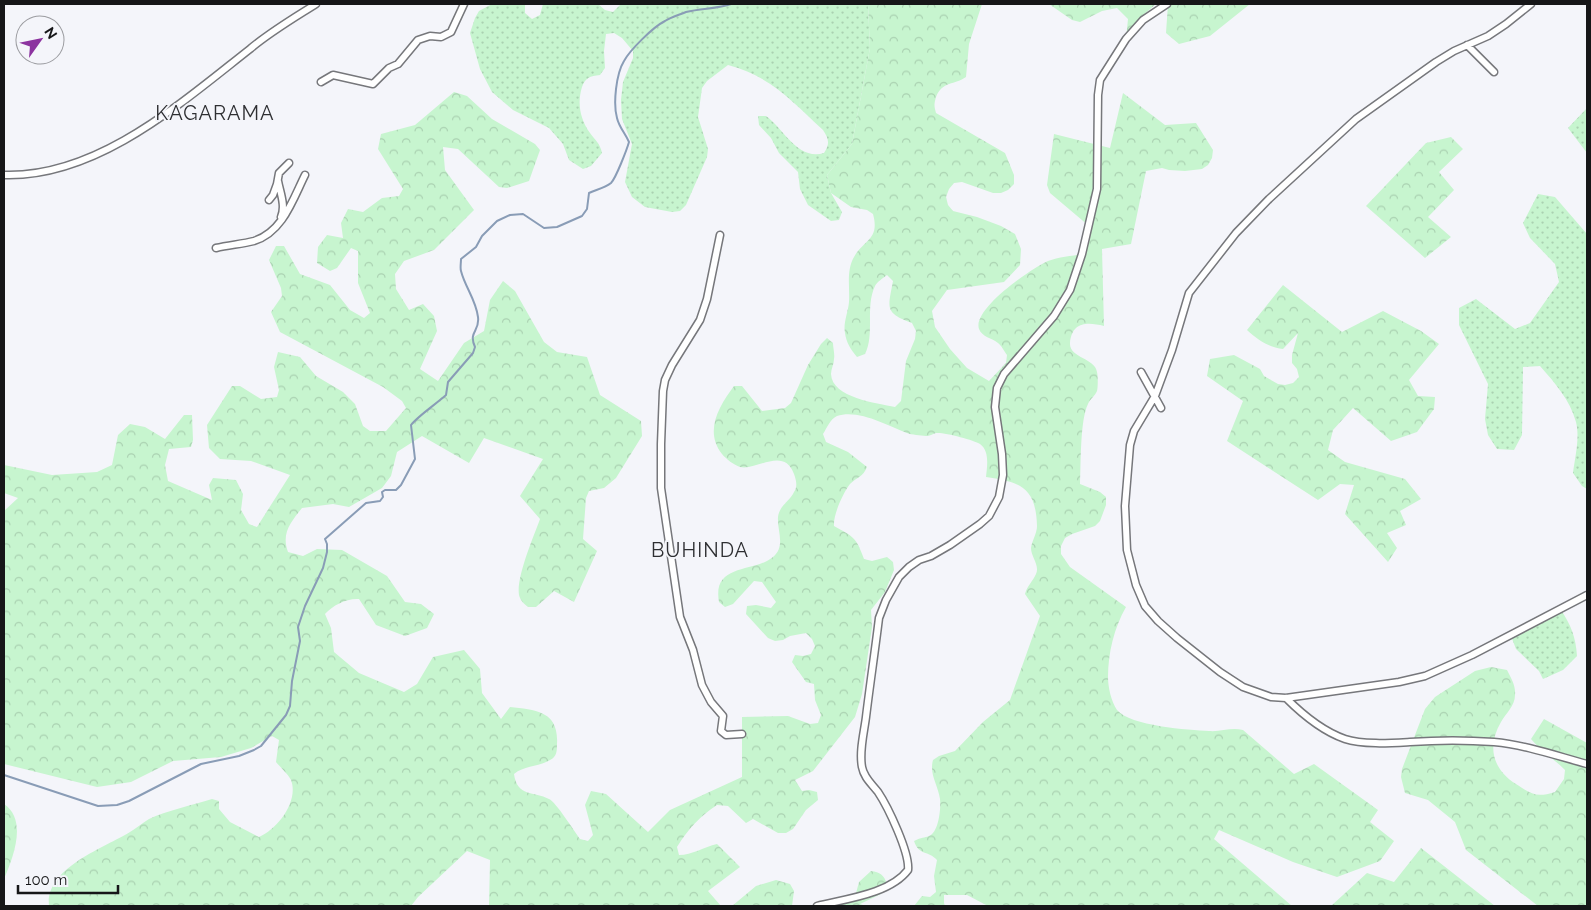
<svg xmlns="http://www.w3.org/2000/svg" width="1591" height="910" viewBox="0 0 1591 910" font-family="Raleway,sans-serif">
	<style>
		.grass { fill: url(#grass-dots) }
		.forest { fill: url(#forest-crowns) }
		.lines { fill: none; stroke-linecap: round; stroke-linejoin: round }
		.stream { stroke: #899cb6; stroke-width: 2 }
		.minor-casing { stroke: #76777b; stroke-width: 9 }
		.minor { stroke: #fff; stroke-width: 6 }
		.labels { text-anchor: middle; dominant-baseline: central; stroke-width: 4; stroke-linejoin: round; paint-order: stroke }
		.quarter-label { font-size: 20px; letter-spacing: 1px; fill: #2e2f32; stroke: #f4f5fa }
	</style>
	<defs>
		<pattern id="grass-dots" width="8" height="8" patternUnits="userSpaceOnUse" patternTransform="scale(1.25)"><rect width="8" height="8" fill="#c7f5cf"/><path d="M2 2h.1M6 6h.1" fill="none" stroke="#aad1b1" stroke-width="1.8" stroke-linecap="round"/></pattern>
		<pattern id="forest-crowns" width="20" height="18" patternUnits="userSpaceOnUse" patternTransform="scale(1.25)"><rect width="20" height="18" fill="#c7f5cf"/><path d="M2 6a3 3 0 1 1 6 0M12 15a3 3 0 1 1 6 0" fill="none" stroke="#aad1b1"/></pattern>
	</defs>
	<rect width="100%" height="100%" fill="#f4f5fa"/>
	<path class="grass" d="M492,4H525V13L532,19L540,15L543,4H598L605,10L613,12L621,4H868L870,48L852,144L827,175L831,193L842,212L839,220L831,221L808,205L800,189L798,172L779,153L771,138L759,125L758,116H766C784,129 798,161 824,153C830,144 829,139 823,130C792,101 770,76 728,65L707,81L702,88L698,117L708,149L707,157L686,205L680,211L672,212L645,207L632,197L625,182L632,144L622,119L621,100L623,82L633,58V51L622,38L614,33L606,34L604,51L605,68L600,75C590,76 585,78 582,87C577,103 580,119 590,133C595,140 600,143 602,153L591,166L583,169L569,160L563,144L549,128L513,110L492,92L480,69L470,33L475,18L479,11Z
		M1587,108V153L1568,128Z
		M1538,194L1555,197L1587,234V489L1582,486L1573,473C1575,457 1580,438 1576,422C1570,400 1555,383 1540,366L1523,367L1522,435L1514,450L1497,449L1488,435L1485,419L1488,384L1459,325V308L1476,299L1515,329L1530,323L1559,282L1555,264L1530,238L1523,223Z
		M1560,609C1571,624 1576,638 1577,656L1563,670L1543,679L1539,671L1516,649L1511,636Z"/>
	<path class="forest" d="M868,4H982L969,44L966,77C955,85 942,81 936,97C934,104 934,106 936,113L1005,153L1014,175V184L1008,190L1001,193H993L962,182L954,183L949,189L946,197L948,205L953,211L977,217L1001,226L1015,234L1021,249L1020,265L1004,282L947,290L932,311L935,327L950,349L967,368L989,381L1006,363L1007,355C1004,351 1001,345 998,343C992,338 982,337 979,329C972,309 1032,268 1048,261C1058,257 1072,256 1082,254L1089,226L1050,193L1047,185L1054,134L1110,148L1123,93L1165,125L1196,123L1213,150L1212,158L1208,165L1202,169L1185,171L1169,170L1162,168L1146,171L1131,244L1102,249L1104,326C1088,322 1072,321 1070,343C1069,358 1095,358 1097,372C1098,376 1098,387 1097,391C1095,396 1090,399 1088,404C1080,420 1081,463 1080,484L1100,492L1106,497V505L1100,521L1095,526L1072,534L1065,538L1061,546V554L1070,567L1126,607C1114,628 1108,653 1108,677C1108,687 1111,701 1117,710C1130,726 1189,730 1209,731C1221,732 1231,727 1243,730L1294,774L1314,764L1378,810L1370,822L1394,841L1380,861L1337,877L1293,862L1219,830L1214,839L1292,906H988L967,895H944V903L945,906H914L922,896L930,897L936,892L934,876L937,860C928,850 919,856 914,841C922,837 924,838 929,836C939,832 941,808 940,799C938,785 929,774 933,760L939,756L955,751L983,722L1010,700L1040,616L1025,594C1027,586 1033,581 1036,574C1040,565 1031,557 1031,548C1032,541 1037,533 1037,526C1036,487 1020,482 986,477C987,467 990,451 980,444C974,440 944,432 936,433C932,434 930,436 926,436C920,435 912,435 907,433C888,426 859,409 837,416C830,419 827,428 823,434L826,442L848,452L867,467C863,477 857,477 850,484C843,493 833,515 834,526C854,537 856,537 864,559L872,561L887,557L893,562L894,570L885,592L871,610L872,627L862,694L855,717L813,771L795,780L802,791L809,790L817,792L818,800L806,810L793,829L786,833H778L753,819L746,823L728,806L717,805C700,816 688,829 677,847L679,855C692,855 704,847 717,844L740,867L708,891L721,906H489L490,860L467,851L418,897L411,906H49C45,868 104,848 130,832C137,828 142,823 149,819C166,811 193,805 212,799L219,801V809L230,822L259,837C278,829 299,801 291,780C288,774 280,767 276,762L279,740L272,736L251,748L221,757L173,761L131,782L97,787L4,764V511L18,498L4,493V465L52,475L97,472L112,465L118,435L130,424L145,427L165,439L184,415H192L193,440L191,447L169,449L165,465L168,481L212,500L209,485L213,478L236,480L243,494L241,510L249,524L257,527L290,475L251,461L220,459L209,448L207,425L232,386H240L261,399L277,397L279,390L274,367L278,352L300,357L316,376L343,392L355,404L363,426L370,431H386L406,408L402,401L383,387L280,332L271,312L282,296L281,288L269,260L276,246H284L300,274L330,285L350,310L364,318L370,313L358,283V251L351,248L337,268L330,271L317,263L318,247L327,235L343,238L341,223L348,209L363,212L382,198L399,196L403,189L378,149L381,134L415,125L454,92L467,96L492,119L535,144L540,150L529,181L507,188L499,187L458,149L443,147L445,170L474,210L434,250L404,261L395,274L396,289L409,310L423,304L434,316L437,331L420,369L438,381L464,343L484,331L490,300L503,281L515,291L544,342L557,352L587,357L600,395L641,421L642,436L616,478L604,488L589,491L586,498L583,539L597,551L574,602L554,591L536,607H528C524,604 520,600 519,595C516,577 534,536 540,519L520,496L543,459L484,438L469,463L422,436L397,452L391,476L382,488L349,507L333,504L302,508C291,522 281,533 288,552L303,556L317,549L342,550L387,576L405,602L421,604L434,614L427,628L405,636L376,625L359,599C347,598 333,605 325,614L331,628L334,652L359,673L404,692L417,684L433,657L464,650L480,669L482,693L501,719L510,707C536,710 559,711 557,744C557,750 557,757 550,760C539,767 525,765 514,774C517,797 534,791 549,799C556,802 574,831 580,839L588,841L593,835L585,805L591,791L606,794L648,832L670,810L742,777V717L788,716L810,724L818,723L821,715L815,700L814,684L806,682L792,662L795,655L803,656L811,654L815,646L812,639L806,633L790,636L783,640L775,641L768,638L746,614L747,606L756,605L771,608L776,602L762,582L754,581L733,604L725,607L719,602C712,563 754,573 773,557C786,546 777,531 778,517C779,506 790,501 794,492C798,486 796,480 794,474C784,446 756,471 740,467C734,465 726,459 722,454C704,431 719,406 734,386H742L762,411L785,408L791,403L808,365L821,344L827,338L833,343C833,348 835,354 834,359C834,364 831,369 831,374C832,398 877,403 895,407L901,401L906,361L915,339L916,331L912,323C884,313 888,308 893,281L887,275C883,278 877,282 875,286C865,307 875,334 865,354L857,357C851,350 846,342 845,333C843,323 848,313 849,302C850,287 846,271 854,257C864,239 880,240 873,214L867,210L851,207L831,193L827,175L852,144L870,48Z
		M1049,4H1156L1142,16L1126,39L1128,19L1117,8L1102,11L1080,22L1072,20Z
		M1168,4H1250L1210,36L1179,44L1166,33Z
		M1451,137L1463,149L1439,172L1454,190L1428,217L1451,237L1425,258L1366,206L1426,143Z
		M1283,285L1342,332L1383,311L1421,331L1439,344L1409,380L1418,396L1435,397L1434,409L1417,432L1391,441L1353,408L1333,430L1328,450L1345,462L1405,479L1421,499L1400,511L1406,525L1387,533L1397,548L1388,562L1345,514L1354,485L1340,484L1318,500L1227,441L1243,401L1207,376L1210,359L1234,355L1260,369L1264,376L1278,384L1285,385L1293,383L1299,377L1297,369L1292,363V355L1298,333L1283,349C1268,347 1258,340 1247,330Z
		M1491,667L1507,670C1511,678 1516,686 1515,695C1515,706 1506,713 1501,722C1487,746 1492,769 1516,784C1531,794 1536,798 1555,792L1564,779L1565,770C1553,758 1542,752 1531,739L1544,719L1587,743V906H1538L1466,850L1455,822L1428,800L1405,793L1401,777L1402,769L1425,709L1435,697L1475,671Z
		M4,804C28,820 13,858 4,879Z
		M1421,848L1495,906H1331L1367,873L1394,882Z
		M871,871C880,872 884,875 887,884L881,894L860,904L866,906H823L855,897L859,882Z
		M776,880L790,884L794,891L792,906H732L756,886Z"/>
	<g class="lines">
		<path class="stream" d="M4,775L98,806L117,805L129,801L201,764L239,756L254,750L261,746L286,715L290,706L292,681L300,641L298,627L305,606L323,568L327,552V544L325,539L366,503L380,501L383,497L382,492L385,490H396L401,485L415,459L411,425C418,416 436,404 446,395L448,382L473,353L475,347C468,331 480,332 478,317C476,300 465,287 461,271C460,268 461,263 461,259L476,247L482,236L497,221L510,215L523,214L544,228L557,227L582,216L587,209L589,193C595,190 605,188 611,183C616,178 627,149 629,142C625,133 619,127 617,118C613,104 616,74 624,61C630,50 653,27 665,21C671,17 679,15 686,12C701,8 718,9 731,4"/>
		<defs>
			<path id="minor" d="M1531,4L1506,24L1488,36L1454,51L1436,62L1356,119L1269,199L1236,233L1189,293L1172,350L1155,396L1134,431L1130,445L1125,506L1127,550L1136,585L1145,606L1158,621L1177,638L1220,672L1243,687L1271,697L1286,698L1399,682L1425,676L1472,655L1587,595
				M1467,45L1494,72
				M321,82L333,75L373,84L389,68L398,64L418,40L430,36L441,37L451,32L464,4
				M4,175C97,178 181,103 250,49C270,32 294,18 316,4
				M278,181C280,192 286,206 281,217
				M269,200L273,195L277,184L279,173L289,163
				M720,235L707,299L700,320L672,365L665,380L663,391L661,444V488L680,617L693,650L702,685L711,702L723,716L721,731L726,735L742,734
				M216,248C229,245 242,244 254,241C283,232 293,199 305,175
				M1141,372L1161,408
				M1286,698C1303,715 1322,731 1345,739C1363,745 1392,743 1410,742C1437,740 1468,740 1494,742C1526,745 1557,756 1587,764
				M817,906C845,899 890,894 908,870C910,853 888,807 878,792C872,784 864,778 862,767C859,751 864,733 866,717C870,684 875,651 879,618L886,600L899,577L909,567L919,560L931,556L950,545L980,524L989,516L999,497L1003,475L1002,454L995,407L997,388L1004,374L1054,316L1070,290L1082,254L1097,189L1098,95L1100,80L1126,39L1143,20L1167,4"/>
		</defs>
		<use href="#minor" class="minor-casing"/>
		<use href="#minor" class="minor"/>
	</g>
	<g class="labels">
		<g class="quarter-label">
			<text x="215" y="113">KAGARAMA</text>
			<text x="700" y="550">BUHINDA</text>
		</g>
	</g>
	<rect width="1591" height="910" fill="none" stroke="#161618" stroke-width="10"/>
	<g transform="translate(40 40) rotate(57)"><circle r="24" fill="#f4f5fa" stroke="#9b9ca0"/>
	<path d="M0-4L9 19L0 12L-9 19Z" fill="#8c339f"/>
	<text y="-8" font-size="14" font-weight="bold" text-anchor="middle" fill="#161618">N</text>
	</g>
	<path d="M18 885v8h100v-8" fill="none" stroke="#161618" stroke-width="2.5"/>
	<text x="25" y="885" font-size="15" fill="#161618" stroke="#f4f5fa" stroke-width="4" paint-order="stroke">100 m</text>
</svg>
